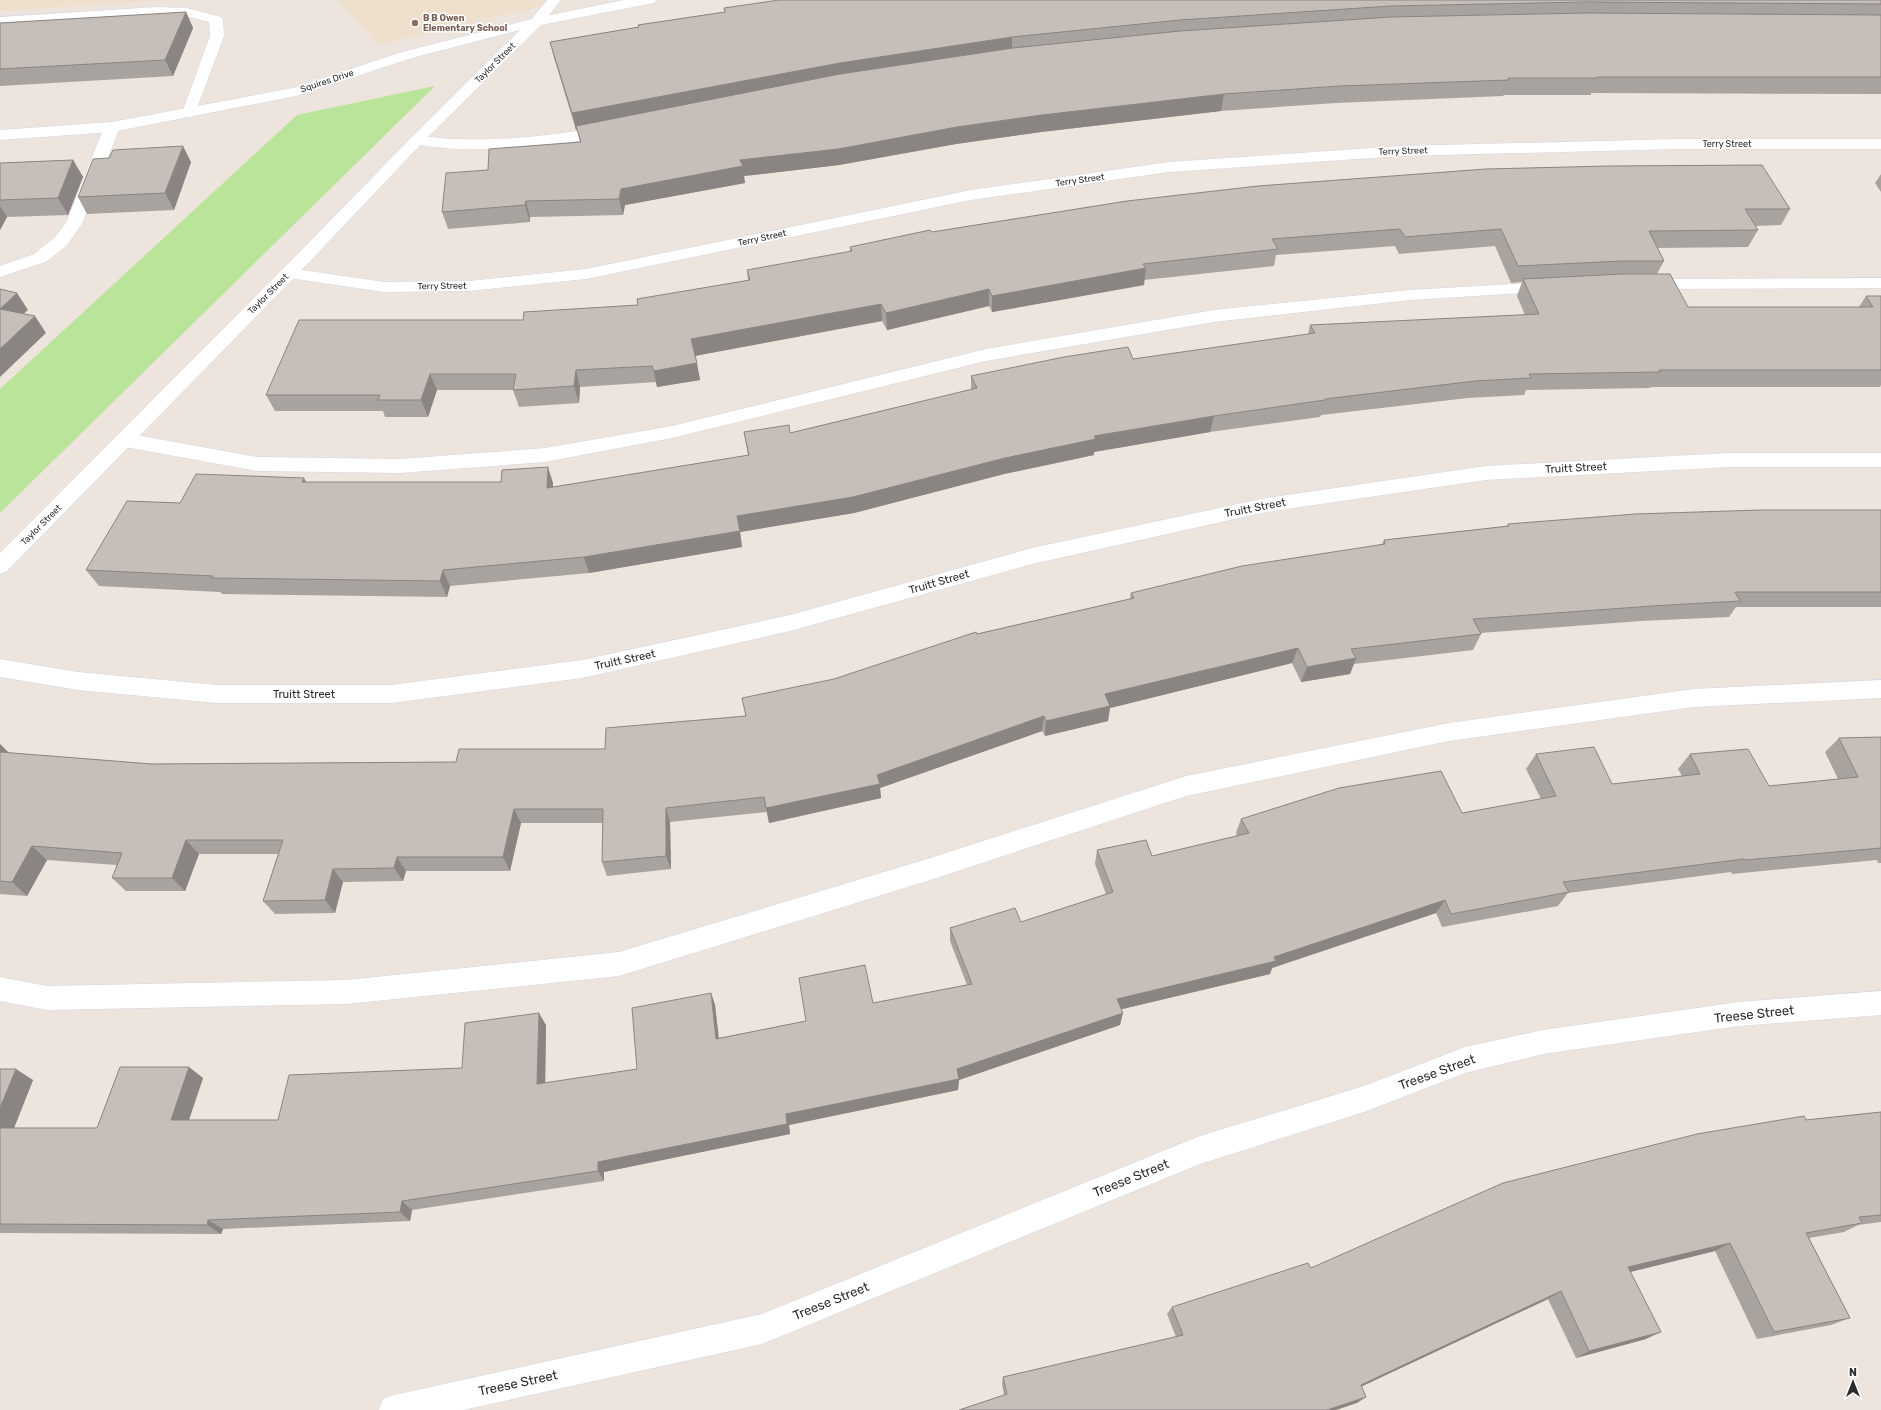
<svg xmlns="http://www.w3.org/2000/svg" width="1881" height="1410" viewBox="0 0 1881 1410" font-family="Rubik,sans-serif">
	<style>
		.education { fill: #eee0cc }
		.green { fill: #bae499 }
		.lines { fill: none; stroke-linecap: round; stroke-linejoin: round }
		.service-casing { stroke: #d2d7e3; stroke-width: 1 }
		.minor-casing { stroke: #d2d7e3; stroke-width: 1 }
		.tertiary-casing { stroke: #d2d7e3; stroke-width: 1 }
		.service { fill: #fff; fill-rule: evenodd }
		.minor { fill: #fff; fill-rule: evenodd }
		.tertiary { fill: #fff; fill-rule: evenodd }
		.wall { fill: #a9a39f }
		.shaded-wall { fill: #8a8582 }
		.building { fill: #c5beb9; stroke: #8a8582 }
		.education-dot { fill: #8d6e63; stroke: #fff; stroke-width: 1.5 }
		.labels { text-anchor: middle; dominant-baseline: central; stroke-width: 3; stroke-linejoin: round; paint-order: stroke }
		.far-education-label { font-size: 9px; font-weight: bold; fill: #785e54; stroke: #fff; text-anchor: start }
		.far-street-label { font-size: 9px; fill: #2b2b2b; stroke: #fff }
		.street-label { font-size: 11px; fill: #2b2b2b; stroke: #fff }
		.near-street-label { font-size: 13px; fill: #2b2b2b; stroke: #fff }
	</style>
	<rect width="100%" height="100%" fill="#ede4dd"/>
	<path class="education" d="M0,0H169L0,11Z
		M338,0H569L378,45Z"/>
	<path class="green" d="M435,86L0,513V389L297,115Z"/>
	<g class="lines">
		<defs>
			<path id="service" d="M547,0H561L541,25H531L529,22Z
				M157,7L187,8L221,17L223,20L224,36L194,116L189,117L184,116L182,113L210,36L209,22L186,16L157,15L0,25V17Z
				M112,122L117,124L120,127L82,224L67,245L46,262L0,277V266L34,254L55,237L66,223L104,127L107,124Z
				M607,126L612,128L615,131L612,134C560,147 464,156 412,143L409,140L412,137L417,135C430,137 444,139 457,139C507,141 557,135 607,126Z
				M1881,278V288L1645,289L1639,288L1636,284L1639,280L1645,279Z
				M1549,282L1555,283L1558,287L1555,291L1410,300L1214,322L986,361L672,438L545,462L400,473L258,471L125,447L118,445L116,440L118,435L125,433L258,457L400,459L545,448L672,426L986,349L1214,310L1410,290Z
				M1881,680V698L1694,707L1449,741L1186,796L927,881L619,976L346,1004L47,1010L0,1001V977L47,986L346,980L619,952L927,859L1186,776L1449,723L1694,689Z"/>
			<path id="minor" d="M1677,139H1881V149H1677L1401,156L1169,172L971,200L586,279L469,291L384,292L289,278L283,277L281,273L283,269L289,268L384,282L469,281L586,269L971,190L1169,162L1401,146Z
				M1729,453H1881V467H1729L1486,480L1266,512L1032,564L790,631L582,678L391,703H217L78,690L0,677V659L78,672L217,685H391L582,660L790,615L1032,548L1266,498L1486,466Z
				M1881,991V1015L1739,1026L1543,1054L1465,1073L1364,1112L1200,1164L762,1344L463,1410H379L383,1399L394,1395L762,1314L1200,1136L1364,1086L1465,1047L1543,1030L1739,1002Z"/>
			<path id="tertiary" d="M624,0H656L654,3L649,4L541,25L422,143L295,277L7,571L0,574V553L283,269L412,137L520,30L412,58L296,96L112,132L0,140V130L112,122L293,88L402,52L536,18Z"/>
		</defs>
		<use href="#service" class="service-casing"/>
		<use href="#minor" class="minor-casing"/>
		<use href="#tertiary" class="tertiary-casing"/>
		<use href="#service" class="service"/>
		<use href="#minor" class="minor"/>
		<use href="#tertiary" class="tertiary"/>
	</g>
	<path class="wall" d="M1881,0V94L1591,93V95H1504L1503,96L1336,103L1221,111L1041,132L956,144L839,165L744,176L745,183L625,205L623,215L530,217V222L448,229L442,212L488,170L580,142L577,130H576L554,58L550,42L639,27L638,25L724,12V8Z
		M186,12L193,28L173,76L0,86V23Z
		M73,160L83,177L68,215L7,217L0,230V163Z
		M191,162L174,210L87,214L78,197Z
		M1881,174V192L1875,183Z
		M1127,201L1790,209L1781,225L1755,226L1758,230L1748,247L1657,248L1664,261L1657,274L1688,307H1859L1866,296H1881V385L1880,387H1651L1650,388L1526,390L1524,395L1468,398L1321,415L1320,417L1210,432L1094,452V455L1004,474L854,513L740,532L742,547L589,573L450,586L447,597L222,594L220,592L99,586L86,570L180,503L306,482L553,483V487L748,456L744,432L790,433L971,390V376L1133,359L1308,334L1310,325L1525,315L1517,296L1522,282L1511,283L1495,246L1399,254L1395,246L1276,255L1274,266L1144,280V285L992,312L989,306L887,330L882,321L695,356L700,380L657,387L656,382L580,387L579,403L519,407L513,390H437L428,417H385L383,411H275L266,395L523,320L638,305L748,280L747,270L850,252V247L932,232Z
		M1881,510V607H1736L1729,617L1641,621L1480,633L1481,634L1473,650L1354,664L1350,674L1301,682L1292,663L1110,708L1108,721L1045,736L1042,731L880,788L881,798L769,823L767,812L670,822L671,869L607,876L602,862L603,823H521L510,871H406L403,881L343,882L335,913L275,914L263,901L278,854H199L185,891H126L112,878L117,865L47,860L27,896L0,894V744L9,753L152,764L456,762L605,749L745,716L834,679L977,634L1130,599L1131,593L1382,544L1384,540L1507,526L1508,524Z
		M1881,737V863H1878L1877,860L1732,874L1731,872L1568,893L1558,906L1442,927L1436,913L1272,968L1270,974L1122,1009L1120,1025L959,1080L958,1090L789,1125L790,1134L604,1172V1181L412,1210L410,1221L223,1229L221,1234L0,1233V1069L33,1080L14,1128H97L203,1078L189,1120H278L462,1068L546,1025L545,1083L637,1069L711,993L715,1005L719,1038L806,1021L873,1003L967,985L950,941V928L1021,922L1106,894L1095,864L1097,850L1152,856L1237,836L1236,833L1241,819L1462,813L1541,799L1526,769L1536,754L1612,784L1682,776L1678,769L1690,754L1769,786L1838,779L1825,752L1839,738Z
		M1881,1112V1222L1858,1225L1844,1232L1809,1238L1850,1318L1831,1325L1757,1339L1715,1251L1630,1272L1646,1339L1576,1358L1548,1299L1362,1386L1357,1403L1004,1395L1002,1384L1003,1377L1176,1337L1167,1314L1172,1307L1311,1268L1806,1120Z"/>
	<path class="shaded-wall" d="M186,12L193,28L173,76L165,60Z
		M1012,37V54L576,130L572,113L840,63Z
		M1224,94L1221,111L1041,132L956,144L839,165L744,176L745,183L625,205L623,215L619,199L621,189L740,160L957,127L1042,115Z
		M183,146L191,162L174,210L165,193Z
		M73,160L83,177L68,215L58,198Z
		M526,201L530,217V222L525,205Z
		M0,206L7,217L0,230Z
		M1146,268L1144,285L992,312V296Z
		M989,289V306L887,330L886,313Z
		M17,293L28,310L11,325L0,309Z
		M881,304L882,321L694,356L691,339Z
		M35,316L46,333L0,377V349Z
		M697,363L700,380L657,387L654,371Z
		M576,370L580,387L579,403L574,386Z
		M430,374L437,390L428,417L421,400Z
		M1214,416L1210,432L1094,452V455L1004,474L854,513L740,532L742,547L589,573L584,557L737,516L1005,458L1094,436Z
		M548,467L553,483L552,504L547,488Z
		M304,478L312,494L302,482Z
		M443,570L450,586L447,597L440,581Z
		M1298,648L1292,663L1110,708L1108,721L1045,736L1046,721L1105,694Z
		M1356,658L1350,674L1301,682L1307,667Z
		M1044,716L1042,731L880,788L881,798L769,823L766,808L877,775Z
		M0,744L15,759L0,756Z
		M666,808L670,822L671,869L666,856Z
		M514,809L521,823L510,871L503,857Z
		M186,840L199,854L185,891L172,878Z
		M32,846L47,860L27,896L12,882Z
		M397,857L406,871L403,881L394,868Z
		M333,869L343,882L335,913L325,900Z
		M1445,900L1436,913L1272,968L1270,974L1114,1011L1117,999L1274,957Z
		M711,993L715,1005L720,1051L716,1039Z
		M539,1013L546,1025L545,1095L537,1084Z
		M1123,1013L1120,1025L959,1080L958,1090L789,1125L790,1134L604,1172V1181L598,1171V1162L957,1069Z
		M189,1067L203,1078L185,1131L171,1120Z
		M16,1069L33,1080L10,1138L0,1133V1108Z
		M402,1201L412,1210L410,1221L400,1212Z
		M208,1220L223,1229L221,1234L207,1225Z
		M1730,1243L1715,1251L1614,1276L1628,1267Z
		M1561,1291L1548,1299L1352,1391L1361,1385Z
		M1661,1332L1646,1339L1576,1358L1589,1351Z
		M1366,1397L1357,1403L1336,1410H1327Z"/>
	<path class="building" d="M779,0H1881V4L1586,2L1391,6L1180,20L1012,37L840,63L572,113L550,42L639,27L638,25L725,12L724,8Z
		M186,12L165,60L0,69V23Z
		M1586,13L1881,15V77H1597V78H1508L1509,80L1340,86L1224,94L1042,115L957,127L838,149L740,160L743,166L621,189L619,199L526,201L525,205L442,212L446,173L488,170L489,149L581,142L576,126L840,74L1013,48L1180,31L1391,17Z
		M183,146L165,193L78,197L93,159L109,158L113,150Z
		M73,160L58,198L0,200V163Z
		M1762,165L1790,209H1745L1758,230L1649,231L1664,261H1622L1518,266L1501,229L1405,237L1400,229L1272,239L1278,249L1143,264L1146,268L992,296L989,289L886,313L881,304L691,339L697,363L654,371L652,366L576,370L574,386L513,390L516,374H430L421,400H378L380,395H266L299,320H523L524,312L638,305L637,299L750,280L747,270L852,251L850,247L930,230L932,232L1127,201L1258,186L1486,169L1609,166Z
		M1622,274H1670L1688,307H1873L1866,296H1881V370H1659L1660,372L1529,374L1531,378L1475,381L1325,399V400L1214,416L1094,436L1096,439L1005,458L853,497L737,516L740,531L584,557L443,570L440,581L212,578L213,576L86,570L127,501L180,503L196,474L304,478L302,482H501L502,470L548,467L547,488L749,455L744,432L789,425L790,433L977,388L971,376L1064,357L1128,347L1133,359L1315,333L1310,325L1539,314L1523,279Z
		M0,289L17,293L0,309Z
		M0,309L35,316L0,349Z
		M1760,510H1881V592H1735L1740,601L1652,606L1473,619L1481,634L1351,649L1356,658L1307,667L1298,648L1105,694L1110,706L1046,721L1044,716L877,775L880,784L766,808L764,797L666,808V856L602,862L603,809H514L503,857H397L394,868L333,869L325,900L263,901L283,840H186L172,878H112L122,853L32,846L12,882L0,881V752L152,764L456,762L459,749H605L606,728L746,716L742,698L834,679L976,632L977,634L1134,598L1131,593L1242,566L1385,544L1384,540L1509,526L1508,524L1635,514Z
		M1881,737V848L1745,860L1744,859L1563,882L1569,892L1451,914L1445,900L1274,957L1276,961L1117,999L1123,1013L957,1069L959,1079L786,1114L787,1124L598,1162V1171L402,1201L400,1212L208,1220L207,1225L0,1224V1128H97L120,1067H189L171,1120H278L289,1075L462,1068L465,1023L539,1013L537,1084L637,1069L632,1008L711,993L716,1039L806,1021L799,978L865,965L873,1003L972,984L950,928L1015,908L1021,922L1113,892L1097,850L1146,840L1152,856L1249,833L1241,819L1339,788L1441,771L1462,813L1556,796L1536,754L1594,747L1612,784L1700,774L1690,754L1748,749L1769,786L1858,777L1839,738Z
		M0,1069H16L0,1108Z
		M1881,1112V1215L1859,1217L1862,1223L1806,1233L1850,1318L1774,1332L1730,1243L1628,1267L1661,1332L1589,1351L1561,1291L1361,1385L1366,1397L1327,1410H959L1007,1394L1003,1377L1183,1335L1172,1307L1308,1263L1311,1268L1503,1183L1697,1134L1804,1116L1806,1120Z"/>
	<circle class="education-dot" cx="415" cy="23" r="4"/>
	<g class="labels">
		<g class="far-education-label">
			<text x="423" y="18">B B Owen<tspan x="423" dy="10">Elementary School</tspan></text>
		</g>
		<g class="far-street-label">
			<text transform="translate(495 63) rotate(-45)">Taylor Street</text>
			<text transform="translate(327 81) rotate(-18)">Squires Drive</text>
			<text x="1727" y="144">Terry Street</text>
			<text transform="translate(1403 151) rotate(-2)">Terry Street</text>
			<text transform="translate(1080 180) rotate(-8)">Terry Street</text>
			<text transform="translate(762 238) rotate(-12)">Terry Street</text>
			<text transform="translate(442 286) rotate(-1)">Terry Street</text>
			<text transform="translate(268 294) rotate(-45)">Taylor Street</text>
			<text transform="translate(41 525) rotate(-45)">Taylor Street</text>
		</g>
		<g class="street-label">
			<text transform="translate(1576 468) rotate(-3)">Truitt Street</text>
			<text transform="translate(1255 508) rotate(-11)">Truitt Street</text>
			<text transform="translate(939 582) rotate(-16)">Truitt Street</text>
			<text transform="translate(625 660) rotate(-12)">Truitt Street</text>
			<text x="304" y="694">Truitt Street</text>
		</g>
		<g class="near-street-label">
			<text transform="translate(1754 1014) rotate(-6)">Treese Street</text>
			<text transform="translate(1437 1072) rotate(-20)">Treese Street</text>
			<text transform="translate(1131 1178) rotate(-22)">Treese Street</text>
			<text transform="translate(831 1301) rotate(-22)">Treese Street</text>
			<text transform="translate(518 1383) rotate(-12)">Treese Street</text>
		</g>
	</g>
	<g transform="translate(1853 1382)" stroke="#ffffff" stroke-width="3" paint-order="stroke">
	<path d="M0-3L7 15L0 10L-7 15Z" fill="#2b2b2b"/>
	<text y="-6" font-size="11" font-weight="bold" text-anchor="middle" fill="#2b2b2b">N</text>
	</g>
</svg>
